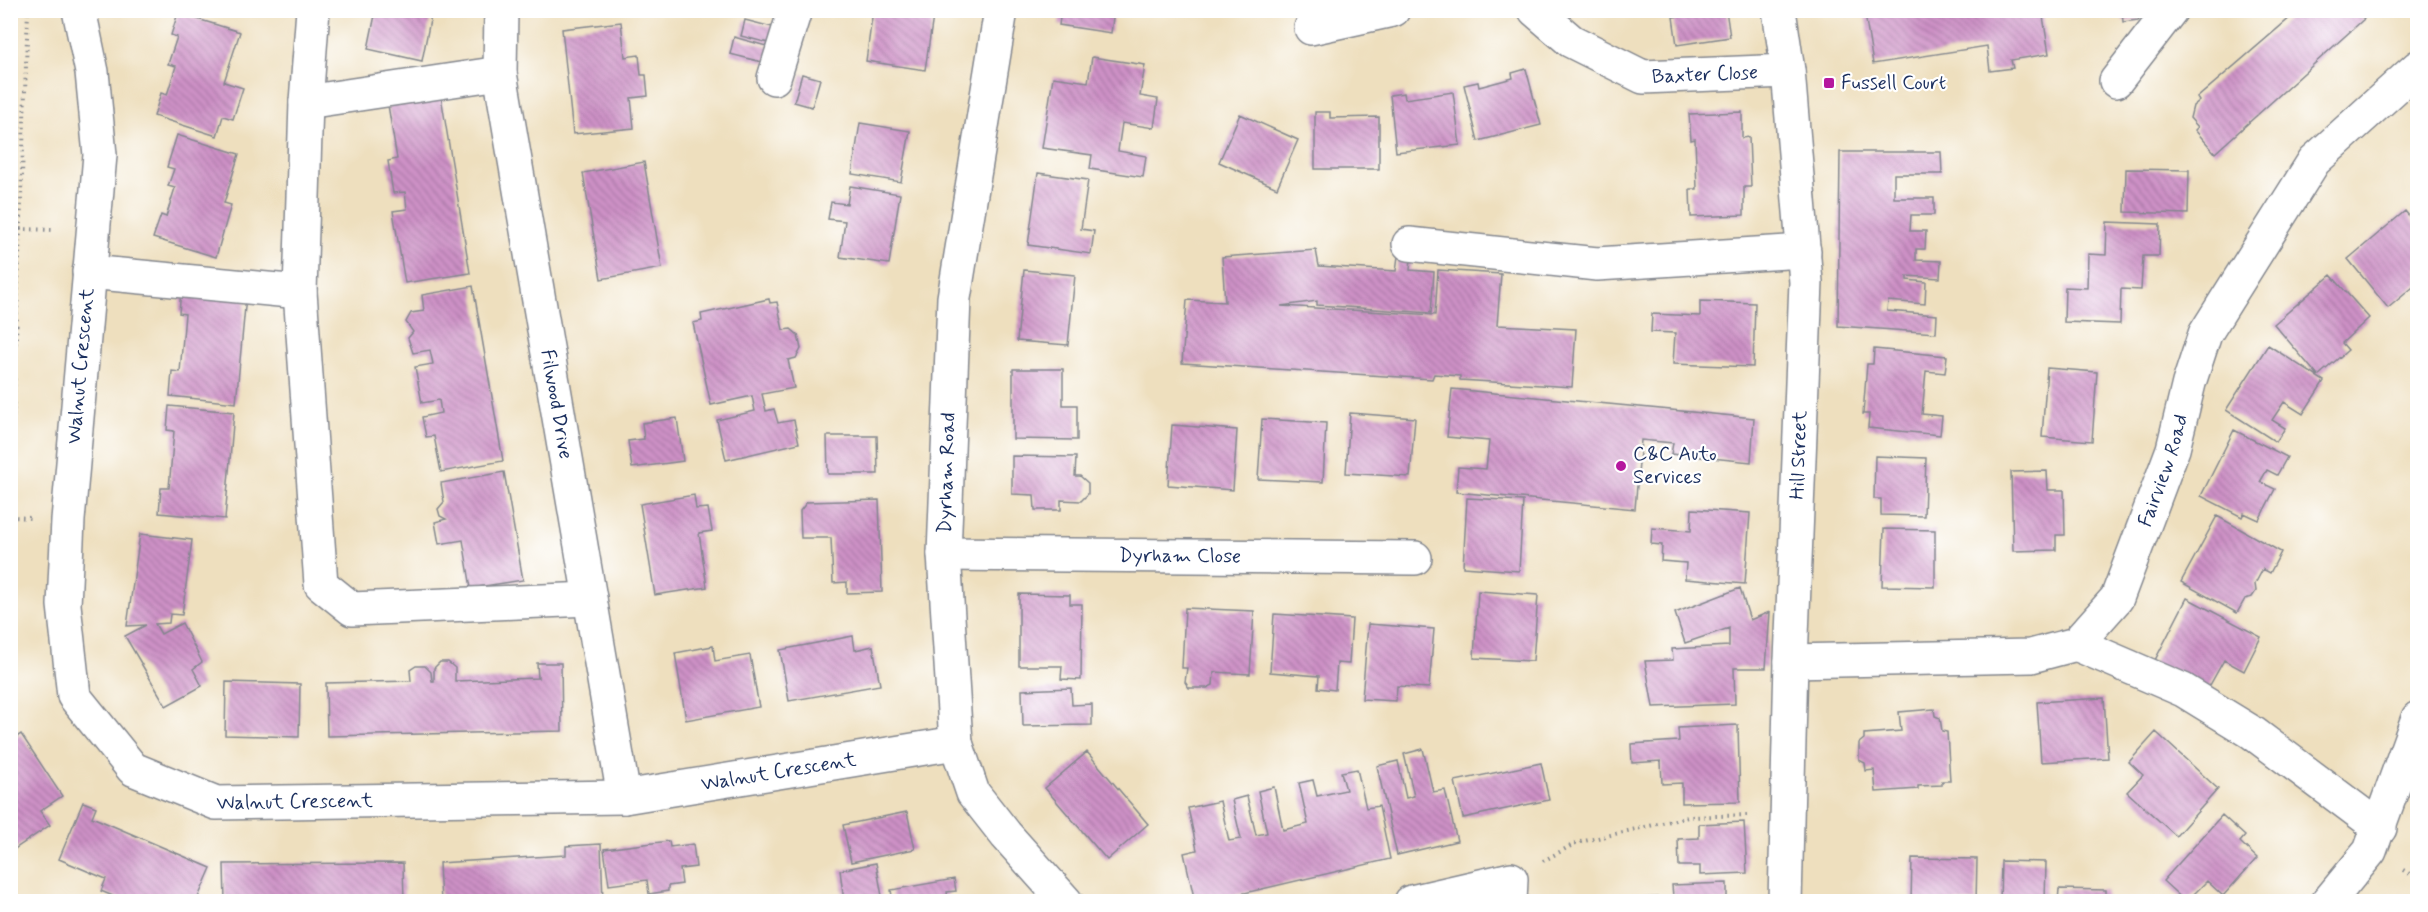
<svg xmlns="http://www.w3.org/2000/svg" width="2428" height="912" viewBox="0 0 2428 912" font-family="Mynerve,sans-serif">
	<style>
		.building { fill: url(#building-back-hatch) }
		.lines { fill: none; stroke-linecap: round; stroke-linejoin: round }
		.minor-casing { stroke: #84878e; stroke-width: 36 }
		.major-casing { stroke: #84878e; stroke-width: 36 }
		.path { stroke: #84878e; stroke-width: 4; stroke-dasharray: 1.5 4.5; stroke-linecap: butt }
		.minor { stroke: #fff; stroke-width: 33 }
		.major { stroke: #fff; stroke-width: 33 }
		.poi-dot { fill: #b5179e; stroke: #fff; stroke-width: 2 }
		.labels { text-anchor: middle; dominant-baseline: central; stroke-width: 4.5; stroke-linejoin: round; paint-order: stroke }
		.street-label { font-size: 20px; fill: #1b2f5e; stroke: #fff }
		.poi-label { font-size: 20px; fill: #1b2f5e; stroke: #fff; text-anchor: start }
	</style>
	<defs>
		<pattern id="building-back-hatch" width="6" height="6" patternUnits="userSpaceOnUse" patternTransform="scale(1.5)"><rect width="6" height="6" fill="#ce91c6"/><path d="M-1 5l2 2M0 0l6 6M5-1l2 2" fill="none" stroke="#a677a4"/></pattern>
	</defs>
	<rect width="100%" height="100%" fill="#fff"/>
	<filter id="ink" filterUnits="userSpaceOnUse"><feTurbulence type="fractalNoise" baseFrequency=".0167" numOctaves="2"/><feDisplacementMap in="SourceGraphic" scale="12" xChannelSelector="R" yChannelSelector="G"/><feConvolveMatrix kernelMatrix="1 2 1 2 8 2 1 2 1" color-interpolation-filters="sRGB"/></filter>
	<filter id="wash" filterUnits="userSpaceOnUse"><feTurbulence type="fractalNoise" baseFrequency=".008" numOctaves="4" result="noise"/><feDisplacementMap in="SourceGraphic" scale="24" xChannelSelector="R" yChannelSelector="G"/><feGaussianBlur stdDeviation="1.35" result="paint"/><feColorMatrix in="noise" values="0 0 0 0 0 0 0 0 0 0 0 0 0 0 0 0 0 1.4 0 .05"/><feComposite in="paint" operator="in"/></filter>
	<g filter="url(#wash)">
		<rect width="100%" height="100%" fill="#eedfbe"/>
		<g id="blocks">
			<path class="building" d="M376,10H432L422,61L368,49Z
				M873,10H934L925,70L866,61Z
				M1061,10H1114L1111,33L1059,25Z
				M1679,10H1726L1730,37L1677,45L1673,17L1680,16Z
				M1889,10H2042L2049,54L2011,60L2013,68L1990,71L1987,46L1873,64L1865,14Z
				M2122,10H2146L2138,20L2123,22Z
				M2299,10H2356L2364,19L2215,153L2195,130L2198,127L2190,118L2193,106L2199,101L2197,98Z
				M178,13L240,32L224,82L243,88L233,119L223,116L217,136L154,116L161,93L167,95L176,66L168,64L177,37L171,35Z
				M745,20L776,28L772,44L741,36Z
				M621,22L625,57L639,55L641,75H646L648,96L631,98L634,128L573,134L562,29Z
				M734,37L770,47L766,63L730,54Z
				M1092,57L1145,65L1140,96L1158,99L1154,128L1122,123L1118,151L1146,156L1143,177L1090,169L1092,155L1042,148L1053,77L1088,82Z
				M1526,69L1541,125L1478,141L1464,85L1478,82L1479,87L1513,78L1512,73Z
				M802,74L820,79L812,107L794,102Z
				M440,90L470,273L405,283L393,211L407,209L405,192L393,193L388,161L397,159L387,99Z
				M1453,92L1460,145L1396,152L1390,95L1404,93L1405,99Z
				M1315,112H1330V118L1379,117V169H1315Z
				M1742,112V138L1749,137L1751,187H1744V215L1691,217L1690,189H1697L1695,139L1691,140L1689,114Z
				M1240,114L1298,140L1277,188L1219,162Z
				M860,123L910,131L901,182L852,174Z
				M177,135L239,154L224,203L231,205L216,257L153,238L161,215L166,217L175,188L168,186L174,169L167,167Z
				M1840,152H1941L1942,174H1894V198H1934V215H1911L1910,231H1926L1925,249H1916V260L1941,261L1940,278L1907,276V280L1926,282L1925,304L1888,301L1887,311L1937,315L1936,333L1838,326Z
				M644,162L662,268L601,279L583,173Z
				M2126,169L2189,170L2188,214L2125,212Z
				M1038,173L1088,180L1081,229L1094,231L1091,254L1028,245Z
				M850,186L900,194L889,264L840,257L845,221L828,219L831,202L847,204Z
				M2405,211L2418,227V283L2388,308L2348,259Z
				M2107,222L2160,224L2159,256H2143L2141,290L2121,289L2120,324L2064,322L2065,287L2087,288L2088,254L2106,255Z
				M1316,250L1319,266L1396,271L1398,256L1411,257L1410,270L1434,272L1431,313L1317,305V301L1281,306L1435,315L1438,270L1501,274L1497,325L1576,329L1572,387L1460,380V376L1434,374L1432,379L1182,363L1187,300L1225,302L1222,257Z
				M1024,270L1075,275L1068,345L1017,341Z
				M2331,275L2369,318L2342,343L2348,350L2318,376L2274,324Z
				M473,286L503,461L441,472L434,436L426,437L422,417L441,413L439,400L422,403L415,367L433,364L430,350L413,353L408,338L413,332L406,322L411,313L424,311L422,295Z
				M181,290L246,296L236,403L170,396L172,371L180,372L185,314L179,313Z
				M769,299L770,303L777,302L783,330L791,329L798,335L801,349L796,358L788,360L794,388L762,394L766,411L774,409L778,423L794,420L799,443L726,460L717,420L755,411L752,396L711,405L693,323L702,321L701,314Z
				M1700,301L1755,303L1753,367L1673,364L1675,333L1651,332L1652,314L1700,316Z
				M2268,345L2324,381L2303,414L2284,402L2272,420L2285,428L2276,442L2226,410Z
				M1874,349L1947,356L1945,373L1926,371L1922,414L1942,416L1940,435L1868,428L1869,414H1863L1867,364H1873Z
				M2047,368L2097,372L2092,441L2042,437Z
				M1013,369H1063V405H1077V440L1013,439Z
				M1452,389L1754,418L1751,462L1671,454L1673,443L1641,440L1635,509L1456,492L1458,467L1486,469L1489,441L1447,437Z
				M169,406L234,412L225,519L159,513L161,488H169L174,431L167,430Z
				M1350,413L1415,418L1410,477L1346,473Z
				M677,418L683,461L632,468L628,441L644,439L642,423Z
				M1262,419L1326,423L1323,482L1258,479Z
				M1172,425L1237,430L1233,490L1168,485Z
				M2234,430L2287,457L2277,475L2267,470L2260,482L2275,489L2259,520L2244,513L2242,517L2201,496Z
				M827,436H877L878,474H828Z
				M1012,456L1076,457L1075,476H1080L1088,483V494L1081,501L1061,500V510H1035L1034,495L1012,494Z
				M1875,456L1926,458L1924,516L1881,515V499H1874Z
				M2047,471L2048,490H2064L2065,535H2056V550L2013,551L2011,472Z
				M504,472L523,580L471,588L463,540L439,544L435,522L446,519L440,516L438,509L444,502L441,483Z
				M694,495L696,509L708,508L712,531L699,533L707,587L655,595L640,504Z
				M1467,498L1523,501L1519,571L1463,567Z
				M879,500L882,592L847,593V582L833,583L831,538H801L800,511L807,502Z
				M1692,509L1750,513L1745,584L1685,579L1686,563L1661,561L1662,545L1651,544L1652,528L1691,531Z
				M2217,516L2281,552L2270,573L2263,569L2255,584L2256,591L2252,597L2245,599L2237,613L2181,582Z
				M1884,529L1935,530V587L1882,586Z
				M140,534L192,540L182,615L170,614L169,623L155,624L161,634L182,623L202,662L193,669L202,686L166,706L125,636L146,625L127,626Z
				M1740,588L1750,620L1770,612L1766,668H1734L1735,704L1653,707L1645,661L1673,660L1672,649L1729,646V628L1685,643L1675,613Z
				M1478,591L1538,595L1533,661L1474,658Z
				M1019,594L1070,595V604H1082L1081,680L1061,679L1062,666H1019Z
				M2187,598L2261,637L2244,671L2224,660L2205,694L2152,666Z
				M1185,608L1254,611L1250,674L1214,672L1213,685L1207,688H1189L1185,682L1187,668H1182Z
				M1274,614L1352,619L1349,664L1337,663L1335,690L1318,688L1319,676L1270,672Z
				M1368,624L1434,629L1429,688L1397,686L1396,701L1362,699Z
				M853,636L855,650L873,646L880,685L789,701L780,650Z
				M713,646L715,661L750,655L759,707L686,720L675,653Z
				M440,662H448L455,668V681L538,678L537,663H561L562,731L327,736L326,683L411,681L410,670L416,666H425L431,672L432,681H434V668Z
				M226,682L300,684L299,737L225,735Z
				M1071,688L1072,705L1092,704V725L1023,726L1022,690Z
				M2104,698L2108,758L2041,762L2037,702Z
				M1934,709L1935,716L1940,718L1942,731L1947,732L1950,781H1942V785L1918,786V789L1876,792L1874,770L1866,771L1865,763L1859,760V743L1864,739V734L1901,731L1899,712Z
				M1738,725L1740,802L1682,803V783L1662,784L1661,761L1632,763L1631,744L1679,741L1678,728Z
				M2156,732L2218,789L2176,836L2127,792L2143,775L2129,762Z
				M21,734L62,796L40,811L50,825L10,852V825L15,822L10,815V741Z
				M1423,749L1433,792L1445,790L1457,841L1397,855L1377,766L1398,761L1406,798L1414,796L1404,754Z
				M1087,752L1148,824L1107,860L1045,788Z
				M1541,763L1549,800L1463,818L1455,781Z
				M1357,769L1366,808L1379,806L1390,859L1206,902H1195L1184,853L1197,850L1188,808L1220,801L1229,841L1241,839L1232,800L1247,796L1256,835L1267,833L1258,791L1274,787L1283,830L1308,824L1299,783L1313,780L1317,796L1346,790L1341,772Z
				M83,802L96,807L92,817L211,868L196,902H156L143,896L141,902H127L101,891L106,879L59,859Z
				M907,812L915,849L851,862L843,825Z
				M2222,815L2245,836L2240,842L2257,858L2223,896L2207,881L2186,902L2163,881Z
				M1744,822L1747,873L1700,875V866H1679L1678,839L1699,838V824Z
				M669,841L670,847L693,844L696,867L680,869L682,884L668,886V891L649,894L647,880L609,885L604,849Z
				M601,844L603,902H441L439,863L566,855V846Z
				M1912,858L1977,859L1976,902H1911Z
				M2001,861L2046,862L2045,902H2000Z
				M403,863L404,902H225L224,864Z
				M876,863L882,896L844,902L840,870Z
				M954,879L956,891L947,892L948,902H893L891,890Z
				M1727,883V902H1633V898L1673,897L1672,885Z
				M2059,889L2106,890V902H2058Z"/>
		</g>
	</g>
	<g filter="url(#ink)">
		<use href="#blocks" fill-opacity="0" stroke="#84878e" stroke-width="1.5"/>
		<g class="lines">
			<defs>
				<g id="minor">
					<path id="s1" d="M79,10L92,72L100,155L68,520L64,605L74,696L133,769L216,803L624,797L956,743"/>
					<path d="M313,10L306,102L300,292L321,584L352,609L590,599"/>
					<path id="s2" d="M501,10L500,73L624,797"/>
					<path d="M1001,10L954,298L944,554L956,743L973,793L1006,835L1066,902"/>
					<path id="s3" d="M1535,10L1571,41L1643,77L1788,71"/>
					<path d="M1311,28L1393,10"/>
					<path d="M774,78L795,10"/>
					<path d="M2116,81L2171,10"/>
					<path d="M306,102L500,73"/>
					<path d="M1409,244L1597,264L1804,251"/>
					<path d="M89,272L300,292"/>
					<path id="s4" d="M944,554L1415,558"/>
					<path d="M2076,644L2183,690L2253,733L2380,828"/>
					<path id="s5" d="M1791,661L2031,656L2076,644L2117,598L2173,449L2189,383L2205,334L2314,161L2418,67"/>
					<path d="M1411,902L1511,879L1510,902"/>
					<path d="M2328,902L2370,851L2418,718"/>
				</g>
				<path id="major" d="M1779,10L1788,71L1806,282L1791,661L1785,902"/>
			</defs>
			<use href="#minor" class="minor-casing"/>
			<use href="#major" class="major-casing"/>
			<path class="path" d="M20,229L55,230
				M10,506L28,10
				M10,517L31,518
				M1543,861L1576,843L1688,817L1749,815
				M2403,870L2418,879"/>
			<use href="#minor" class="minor"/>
			<use href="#major" class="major"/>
		</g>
	</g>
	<g class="poi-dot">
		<rect x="1823" y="77" width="12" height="12" rx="3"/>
		<circle cx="1621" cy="466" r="6"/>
	</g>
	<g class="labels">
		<g class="street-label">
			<text stroke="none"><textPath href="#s3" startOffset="190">Baxter Close</textPath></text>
			<text transform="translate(81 366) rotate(-85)">Walnut Crescent</text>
			<text stroke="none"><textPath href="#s2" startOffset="399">Filwood Drive</textPath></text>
			<text transform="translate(1799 455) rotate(-88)">Hill Street</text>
			<text stroke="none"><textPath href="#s5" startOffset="484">Fairview Road</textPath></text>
			<text transform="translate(947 473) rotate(-88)">Dyrham Road</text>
			<text stroke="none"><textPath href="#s4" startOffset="236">Dyrham Close</textPath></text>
			<text stroke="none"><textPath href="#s1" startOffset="1438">Walnut Crescent</textPath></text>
			<text stroke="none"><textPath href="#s1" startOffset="952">Walnut Crescent</textPath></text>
		</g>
		<g class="poi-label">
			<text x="1841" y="83">Fussell Court</text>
			<text x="1633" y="454">C&amp;C Auto<tspan x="1633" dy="23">Services</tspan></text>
		</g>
	</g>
	<rect width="2428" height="912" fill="none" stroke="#fff" stroke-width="36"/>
</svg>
